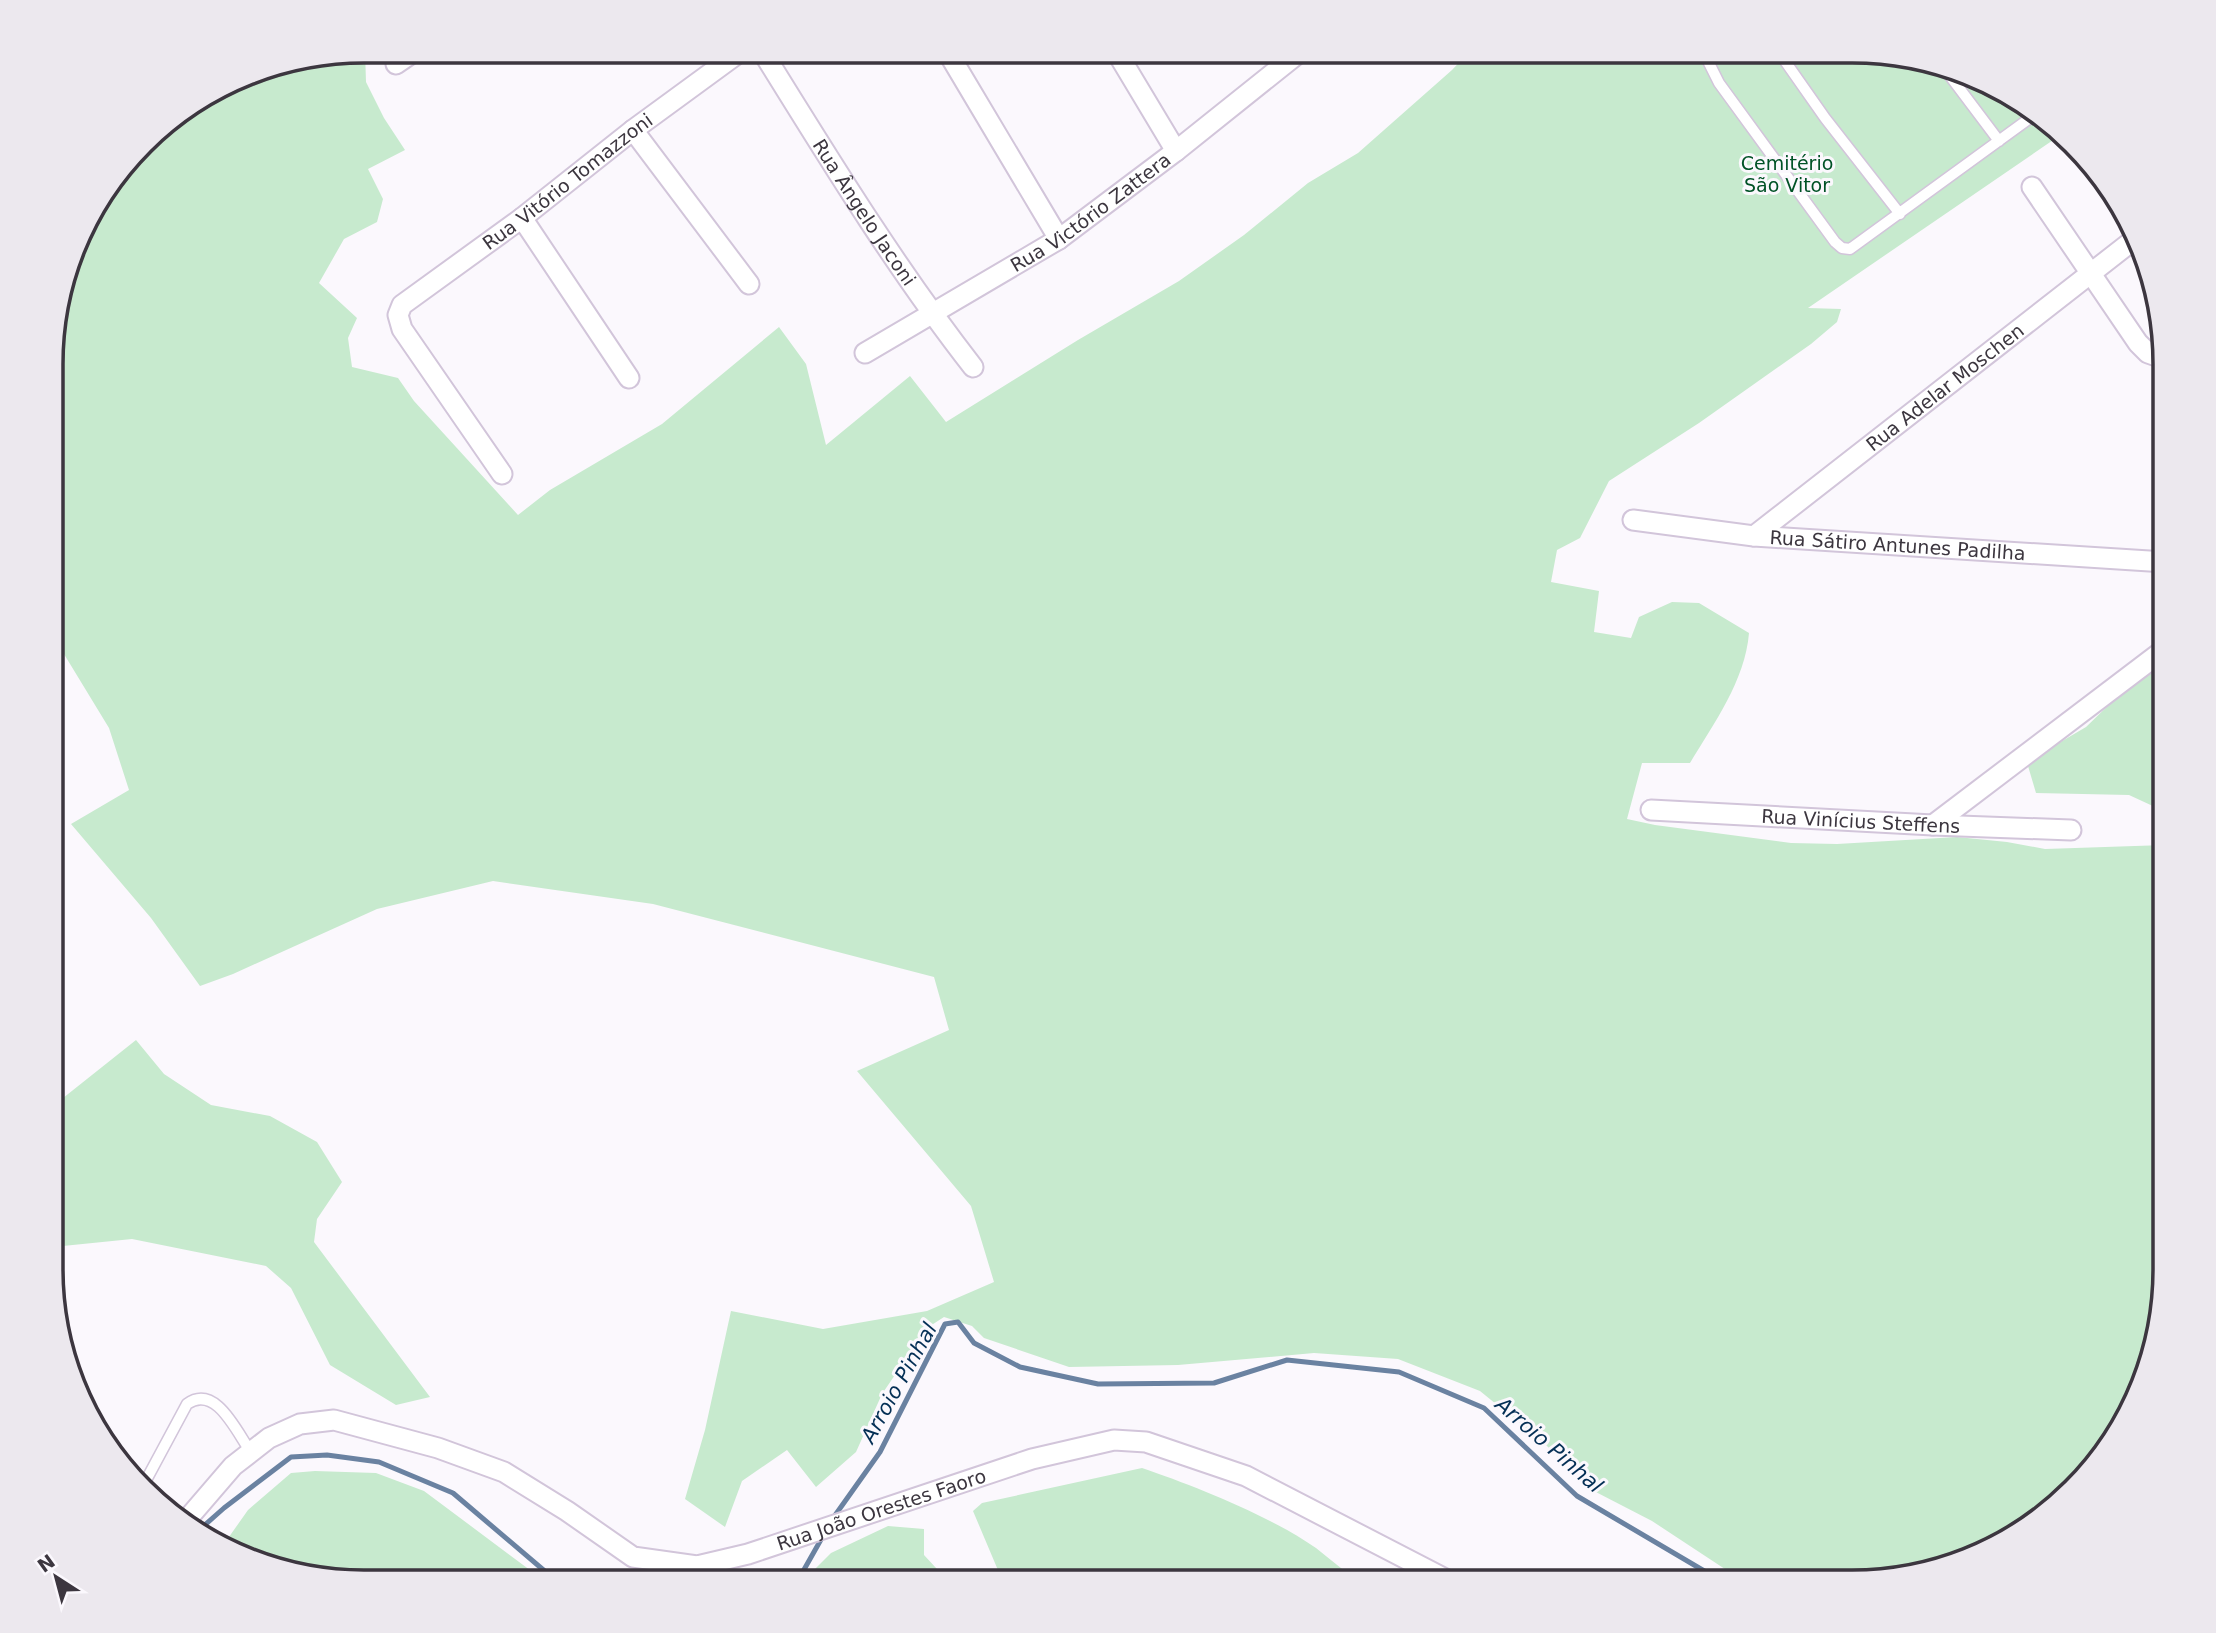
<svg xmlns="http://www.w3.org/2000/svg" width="2216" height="1633" viewBox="0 0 2216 1633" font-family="'DejaVu Sans',sans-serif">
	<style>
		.green { fill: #c7eace }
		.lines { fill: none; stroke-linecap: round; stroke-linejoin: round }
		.stream { stroke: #6a82a1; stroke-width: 5 }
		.lane-casing { stroke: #d2c5da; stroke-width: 13 }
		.street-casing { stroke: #d2c5da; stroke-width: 23 }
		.lane { stroke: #fff; stroke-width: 10 }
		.street { stroke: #fff; stroke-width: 19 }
		.labels { text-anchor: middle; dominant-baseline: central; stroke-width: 6; stroke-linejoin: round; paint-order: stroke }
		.park-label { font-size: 19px; fill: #005226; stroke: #fbf8fd }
		.street-label { font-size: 19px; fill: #3c363f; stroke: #fbf8fd }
		.water-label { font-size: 21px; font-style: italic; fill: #042f55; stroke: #fbf8fd }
		.rim { fill: none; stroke: #3c363f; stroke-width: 3.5 }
	</style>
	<rect width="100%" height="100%" fill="#fbf8fd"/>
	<path class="green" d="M365,51L366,82L384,118L405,150L368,169L383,199L377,222L344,239L319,283L357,318L348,338L352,367L398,378L414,401L518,515L550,490L662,424L779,327L806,364L826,445L910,376L946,422L1078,340L1179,281L1244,235L1308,183L1358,153L1452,70L1470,51H1872L1971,74L2043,116L2059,136L1808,308L1841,309L1837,322L1811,344L1699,423L1609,481L1580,538L1557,550L1551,582L1599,591L1594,632L1631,638L1639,617L1672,602L1699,603L1749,633C1745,681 1714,723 1690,763H1642L1627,819L1655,825L1791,843L1837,844L1957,837L2007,842L2045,849L2165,845V1289L2142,1388L2100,1460L1991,1550L1852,1582H1740L1734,1575L1652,1521L1590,1489L1545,1444L1480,1391L1398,1359L1314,1353L1178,1365L1069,1367L984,1338L972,1326L944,1317L927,1328L882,1394L856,1452L816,1487L787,1450L742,1481L725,1527L685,1499L705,1430L731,1311L823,1329L927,1311L994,1282L971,1206L857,1071L949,1030L934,977L653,904L493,881L377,909L233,974L200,986L151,918L71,824L129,790L109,728L53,636V324L83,225L157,129L245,74Z
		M2165,658V814L2155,807L2129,795L2036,793L2028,766L2052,747L2086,727L2117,697Z
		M136,1040L164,1074L211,1105L270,1116L317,1142L342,1182L317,1219L314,1242L430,1397L396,1405L330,1365L291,1288L266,1266L132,1239L53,1247V1106Z
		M1142,1468C1195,1486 1270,1516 1316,1548C1330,1559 1344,1571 1359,1582H1003L973,1511L982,1503Z
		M315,1471L376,1473L424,1491L546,1582H344L263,1565L224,1544L248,1510L291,1473Z
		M888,1526L924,1529V1555L949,1582H802L831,1553Z"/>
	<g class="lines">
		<path class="stream" d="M831,1521L880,1452L945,1324L958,1322L974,1343L1020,1367L1098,1384L1214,1383L1287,1360L1399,1372L1484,1408L1577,1496L1723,1582
			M198,1531L224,1508L291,1457L327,1455L379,1462L453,1493L547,1573L571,1582
			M797,1582L823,1536"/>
		<defs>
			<path id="lane" d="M1703,51L1719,83L1835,242L1842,248L1850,249L2037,113
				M1778,51L1825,118L1900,214
				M1944,68L1999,141
				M144,1484L187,1404C216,1383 237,1433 251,1452"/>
			<g id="street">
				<path id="s1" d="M762,51C829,159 895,267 973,367"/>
				<path d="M947,51L1059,239"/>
				<path d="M1116,51L1176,151"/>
				<path d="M396,64L415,51"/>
				<path d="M633,130L749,284"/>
				<path d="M2032,187L2138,343L2148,353L2165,359"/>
				<path d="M522,218L629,378"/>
				<path id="s2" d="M865,353L1059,239L1176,151L1301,51"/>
				<path id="s3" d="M502,474L402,329L398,315L402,305L522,218L633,130L741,51"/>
				<path id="s4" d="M1633,520L1754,536L2165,562"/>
				<path id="s5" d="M1754,536L2136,238"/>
				<path id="s6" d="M1651,810L1933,825L2071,830"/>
				<path d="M1933,825L2165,649"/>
				<path id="s7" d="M184,1523L233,1466L269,1438L300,1424L334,1420L438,1448L504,1472L567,1511L633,1557L697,1566L748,1554L1032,1459L1114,1440L1146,1442L1246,1476L1451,1582"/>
			</g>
		</defs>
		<use href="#lane" class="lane-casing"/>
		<use href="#street" class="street-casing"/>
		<use href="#lane" class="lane"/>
		<use href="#street" class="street"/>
	</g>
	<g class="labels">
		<g class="park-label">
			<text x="1787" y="163">Cemitério<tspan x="1787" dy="22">São Vitor</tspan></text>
		</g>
		<g class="street-label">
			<text stroke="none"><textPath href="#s3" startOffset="408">Rua Vitório Tomazzoni</textPath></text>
			<text stroke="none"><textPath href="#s1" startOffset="191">Rua Ângelo Jaconi</textPath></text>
			<text stroke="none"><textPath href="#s2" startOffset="266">Rua Victório Zattera</textPath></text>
			<text stroke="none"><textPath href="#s5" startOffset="242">Rua Adelar Moschen</textPath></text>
			<text stroke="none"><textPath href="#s4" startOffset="266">Rua Sátiro Antunes Padilha</textPath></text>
			<text stroke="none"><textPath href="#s6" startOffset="210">Rua Vinícius Steffens</textPath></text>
			<text stroke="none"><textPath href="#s7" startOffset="779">Rua João Orestes Faoro</textPath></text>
		</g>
		<g class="water-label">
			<text transform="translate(899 1383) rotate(-61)">Arroio Pinhal</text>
			<text transform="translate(1549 1445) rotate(41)">Arroio Pinhal</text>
		</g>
	</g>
	<path d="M0 0H2216V1633H0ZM364 63H1852A301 301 0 0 1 2153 364V1269A301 301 0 0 1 1852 1570H364A301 301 0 0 1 63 1269V364A301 301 0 0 1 364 63Z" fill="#ece8ee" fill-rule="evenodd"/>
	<path class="rim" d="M364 63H1852A301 301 0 0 1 2153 364V1269A301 301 0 0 1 1852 1570H364A301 301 0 0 1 63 1269V364A301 301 0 0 1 364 63Z"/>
	<g transform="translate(56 1577) rotate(324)" stroke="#fbf8fd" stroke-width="5" paint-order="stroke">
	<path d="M0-5L12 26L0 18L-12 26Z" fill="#3c363f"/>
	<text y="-10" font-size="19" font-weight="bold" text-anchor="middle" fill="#3c363f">N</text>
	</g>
</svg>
